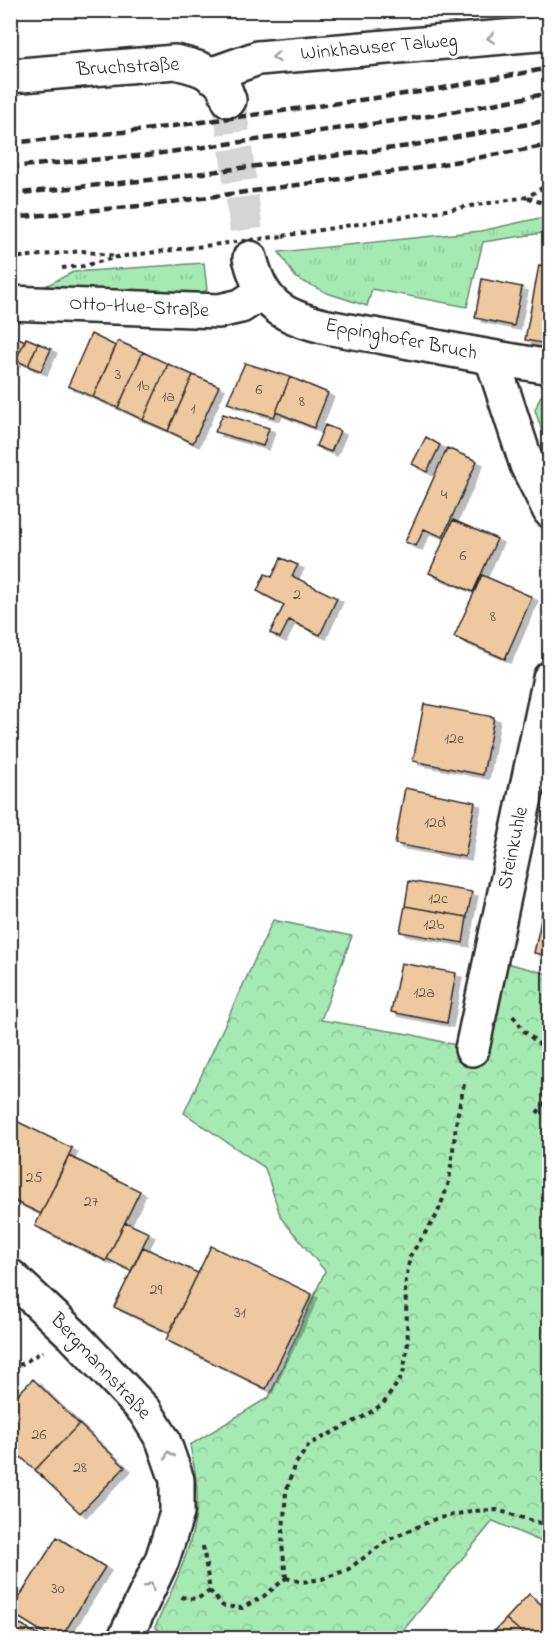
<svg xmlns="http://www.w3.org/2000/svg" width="560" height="1649" viewBox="0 0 560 1649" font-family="'Indie Flower',sans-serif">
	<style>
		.grass { fill: url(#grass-tufts); stroke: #688a6f; stroke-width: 1.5 }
		.park { fill: url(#park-crowns); stroke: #688a6f; stroke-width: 1.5 }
		.building { fill: #eec89e; stroke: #2b2b2b; stroke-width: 1.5; filter: url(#shadow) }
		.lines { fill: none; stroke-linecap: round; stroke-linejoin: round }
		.minor-tunnel { stroke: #d5d5d5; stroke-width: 33; stroke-dasharray: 33 16; stroke-linecap: butt }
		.minor-casing { stroke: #2b2b2b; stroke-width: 38 }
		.path { stroke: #2b2b2b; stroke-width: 4; stroke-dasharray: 4.5 4.5; stroke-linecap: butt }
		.minor { stroke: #fff; stroke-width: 33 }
		.rail { stroke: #2b2b2b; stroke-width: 4.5; stroke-dasharray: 9 4.5; stroke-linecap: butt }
		.path-bridge { stroke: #2b2b2b; stroke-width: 4; stroke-dasharray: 4.5 4.5; stroke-linecap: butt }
		.oneway { stroke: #a0a0a0 }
		.labels { text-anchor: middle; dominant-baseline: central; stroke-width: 6; stroke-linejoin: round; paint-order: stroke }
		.number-label { font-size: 16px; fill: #5c5248 }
		.street-label { font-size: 20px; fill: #2b2b2b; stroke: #fff }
	</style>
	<defs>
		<pattern id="grass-tufts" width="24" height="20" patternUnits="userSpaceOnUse" patternTransform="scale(1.5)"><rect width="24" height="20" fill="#a5e9b3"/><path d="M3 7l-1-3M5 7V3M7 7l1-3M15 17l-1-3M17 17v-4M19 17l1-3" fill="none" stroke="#8ec89a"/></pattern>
		<pattern id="park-crowns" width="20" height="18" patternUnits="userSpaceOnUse" patternTransform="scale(1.5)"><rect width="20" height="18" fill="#a5e9b3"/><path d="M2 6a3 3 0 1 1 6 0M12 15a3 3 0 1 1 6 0" fill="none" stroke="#8ec89a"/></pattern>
		<filter id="shadow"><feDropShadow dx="6" dy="4" stdDeviation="0" flood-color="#0004"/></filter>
	</defs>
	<rect width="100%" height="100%" fill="#fff"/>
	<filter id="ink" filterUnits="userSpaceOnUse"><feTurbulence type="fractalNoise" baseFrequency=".0167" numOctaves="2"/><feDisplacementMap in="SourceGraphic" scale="12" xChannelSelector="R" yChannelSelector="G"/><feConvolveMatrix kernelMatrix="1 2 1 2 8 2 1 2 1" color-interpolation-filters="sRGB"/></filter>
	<g filter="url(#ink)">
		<path class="grass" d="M549,216V232L483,242L467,307L372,289L367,306L327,293L296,278L279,252L481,231Z
			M204,263L207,290L188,299L34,292L73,272Z
			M549,392H550L549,452L535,410L540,397Z"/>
		<path class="park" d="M273,920L352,936L321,1020L409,1034L460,1046L470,1001L498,1007L506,963L549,974V1545L493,1521L397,1638H169L155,1627C172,1590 190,1555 196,1514C200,1493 194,1466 190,1445L269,1397L325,1271L281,1218L265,1168L184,1113Z"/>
		<path class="building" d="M539,265L550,267V331L547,344L525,340Z
			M482,279L522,287L514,326L475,318Z
			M91,334L116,346L93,397L68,386Z
			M13,335L25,341L14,363L10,361V340Z
			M26,338L38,343L28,366L16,360Z
			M118,341L143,352L118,408L93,397Z
			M38,343L51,349L41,371L28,366Z
			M143,352L168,364L143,420L118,408Z
			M245,363L290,377L274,417L227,403Z
			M168,364L193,375L168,431L143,420Z
			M193,375L219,386L193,443L168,431Z
			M290,377L328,393L314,428L276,412Z
			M223,414L269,428L263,446L215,432Z
			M325,425L340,431L331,452L316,446Z
			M426,437L440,445L427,472L412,464Z
			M447,448L477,461L443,537L424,529L416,546L405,542Z
			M453,520L497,539L473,592L429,573Z
			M281,558L298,565L292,576L337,598L320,635L289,620L280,638L270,633L284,605L257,591L265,574L272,577Z
			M482,575L532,597L505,659L454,637Z
			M424,704L494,717L483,775L413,761Z
			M405,788L475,802L465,857L395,844Z
			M409,881L472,892L467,917L405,906Z
			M547,881L550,882V906L543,905Z
			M543,905L550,906V932L539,930Z
			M405,906L467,917L463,943L400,932Z
			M539,930L550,932V956L534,953Z
			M401,963L456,973L447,1023L391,1012Z
			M10,1118L72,1148L41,1214L10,1199Z
			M69,1156L140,1191L106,1261L35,1226Z
			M125,1222L149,1233L131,1271L107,1259Z
			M211,1246L312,1294L266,1389L166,1340Z
			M143,1247L198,1273L169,1333L114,1307Z
			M33,1379L79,1424L35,1470L10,1447V1402Z
			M79,1424L125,1467L80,1513L35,1470Z
			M57,1537L105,1567L61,1638H52L10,1612Z
			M529,1594L550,1612V1638H528L506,1619Z
			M10,1618L43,1638H10Z
			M506,1619L528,1638H488Z"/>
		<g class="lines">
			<path class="minor-tunnel" d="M229,100L250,258"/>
			<defs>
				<path id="minor" d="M210,75L258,58L550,33
					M10,76L175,62C192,66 212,70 223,86C226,90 227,96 229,100
					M250,258C256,280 264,301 286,313C313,327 349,331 379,336C436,347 492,358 550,367
					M10,303L219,311L241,306L262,292
					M492,358L527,465L550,511
					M472,1049L550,678
					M10,1276L72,1334L145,1411L163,1440L177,1480V1513L162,1560L125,1638"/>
			</defs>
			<use href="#minor" class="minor-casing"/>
			<path class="path" d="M528,198L546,204L550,203
				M283,236L527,197L542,188L550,187
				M10,258L83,251L114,256
				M62,268L84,266L117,257L188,248
				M513,1016L525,1032L550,1053
				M537,1113L550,1096
				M10,1366L22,1364L43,1351
				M203,1546L210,1591L223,1606L242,1608L264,1596L286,1578
				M286,1578L282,1544L286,1492L294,1466L310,1444L363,1417L383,1404L403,1375L408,1342L405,1287L410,1256L437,1215L449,1182L457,1117L465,1080
				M286,1578L302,1582L322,1579L347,1570L388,1540L435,1519L471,1511L497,1510L550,1526
				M181,1597L197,1599L210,1591"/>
			<use href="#minor" class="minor"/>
			<path class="rail" d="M10,143L144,130L433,90L550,68
				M10,167L148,155L436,115L550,93
				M10,194L149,180L409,146L550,120
				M10,218L150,205L414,169L550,145"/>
			<path class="path-bridge" d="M188,248L283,236"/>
		</g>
		<defs><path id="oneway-chevron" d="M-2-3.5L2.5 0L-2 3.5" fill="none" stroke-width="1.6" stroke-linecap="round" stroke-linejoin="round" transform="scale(1.5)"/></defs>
		<g class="oneway">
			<use href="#oneway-chevron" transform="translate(491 38) rotate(175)"/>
			<use href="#oneway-chevron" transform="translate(276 57) rotate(175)"/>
			<use href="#oneway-chevron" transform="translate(169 1455) rotate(-109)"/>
			<use href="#oneway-chevron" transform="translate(150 1586) rotate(-65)"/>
		</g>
	</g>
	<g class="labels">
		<g class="number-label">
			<text x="118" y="375">3</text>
			<text x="143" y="386">1b</text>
			<text x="259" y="390">6</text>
			<text x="168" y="397">1a</text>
			<text x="302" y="402">8</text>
			<text x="193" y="409">1</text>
			<text x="444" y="495">4</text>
			<text x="463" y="556">6</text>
			<text x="297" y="595">2</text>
			<text x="493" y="617">8</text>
			<text x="454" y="739">12e</text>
			<text x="435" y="823">12d</text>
			<text x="438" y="899">12c</text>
			<text x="434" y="925">12b</text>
			<text x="424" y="993">12a</text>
			<text x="34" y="1178">25</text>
			<text x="91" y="1202">27</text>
			<text x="156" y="1290">29</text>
			<text x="240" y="1313">31</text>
			<text x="39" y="1435">26</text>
			<text x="80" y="1468">28</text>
			<text x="58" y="1589">30</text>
		</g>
		<g class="street-label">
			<text transform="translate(379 48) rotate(-5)">Winkhauser Talweg</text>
			<text transform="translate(128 68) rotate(-3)">Bruchstraße</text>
			<text transform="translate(139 308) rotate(3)">Otto-Hue-Straße</text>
			<text transform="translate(401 340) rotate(11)">Eppinghofer Bruch</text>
			<text transform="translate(514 848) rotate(-78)">Steinkuhle</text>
			<text transform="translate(100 1367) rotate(47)">Bergmannstraße</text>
		</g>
	</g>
	<rect width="560" height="1649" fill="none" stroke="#fff" stroke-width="36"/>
	<rect x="18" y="18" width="524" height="1613" fill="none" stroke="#2b2b2b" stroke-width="2" filter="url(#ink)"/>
</svg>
